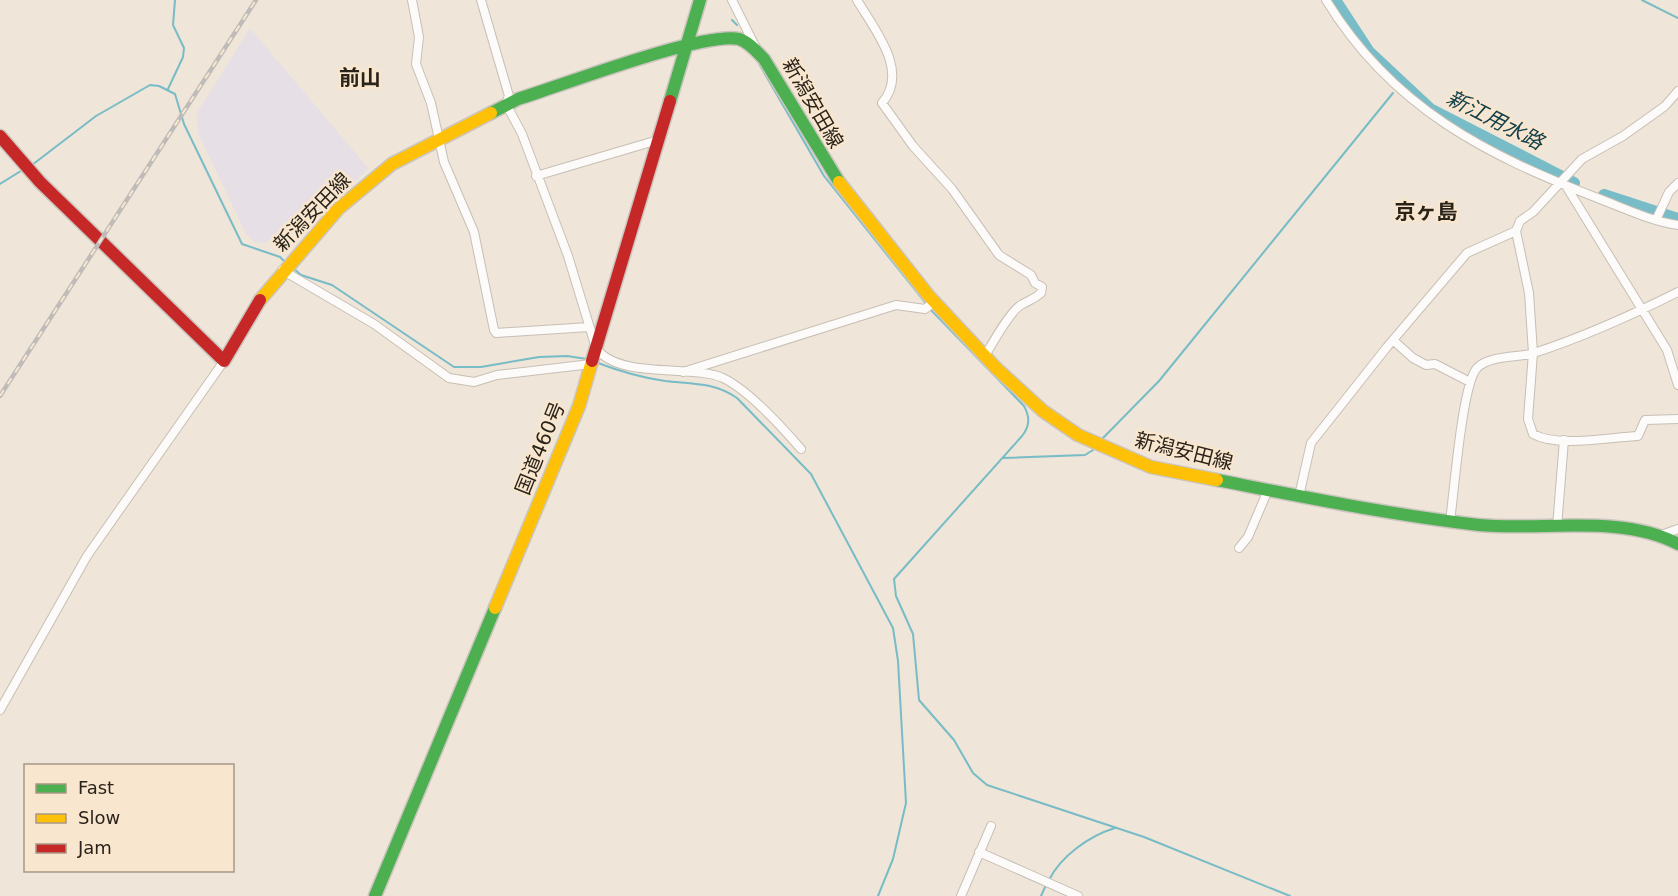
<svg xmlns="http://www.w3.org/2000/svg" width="1678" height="896" viewBox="0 0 1678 896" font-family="'DejaVu Sans','Noto Sans JP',sans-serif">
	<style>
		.education { fill: #e6e0e6 }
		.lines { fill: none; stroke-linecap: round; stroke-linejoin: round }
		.stream { stroke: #77bcc6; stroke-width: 2 }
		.river { stroke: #77bcc6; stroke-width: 12 }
		.street-casing { stroke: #c7bfb5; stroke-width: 10 }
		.fast-casing { stroke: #cbc5bf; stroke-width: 15 }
		.slow-casing { stroke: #cbc5bf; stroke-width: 15 }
		.jam-casing { stroke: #cbc5bf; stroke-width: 15 }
		.street { stroke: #fdfbf9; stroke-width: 8 }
		.fast { stroke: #4caf50; stroke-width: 12 }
		.slow { stroke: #ffc107; stroke-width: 12 }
		.jam { stroke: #c62828; stroke-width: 12 }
		.rail-casing { stroke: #bebbb9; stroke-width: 4.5 }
		.rail { stroke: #f9e6ce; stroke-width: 2; stroke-dasharray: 7; stroke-linecap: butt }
		.labels { text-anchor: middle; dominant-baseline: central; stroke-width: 5; stroke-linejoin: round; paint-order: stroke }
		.street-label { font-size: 20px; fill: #2a231a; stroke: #f9e6ce }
		.neighbourhood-label { font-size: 21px; font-weight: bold; fill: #2a231a; stroke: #f9e6ce }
		.water-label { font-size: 21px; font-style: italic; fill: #13414b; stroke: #f9e6ce }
	</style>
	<rect width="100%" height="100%" fill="#efe5d8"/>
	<path class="education" d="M250,28L369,169L332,200L298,237L282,228L266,243L254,242L246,234L198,133L197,113Z"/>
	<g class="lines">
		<path class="stream" d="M1642,0L1678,18
			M732,20L737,25
			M758,62L824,176L932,311L1024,406C1030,417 1030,426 1022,436L894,579L896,596L913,634L919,700L954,740L973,773L987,785L1144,837L1290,896
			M168,89L183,57L184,48L173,25L175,0
			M32,165L96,116L150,85L159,86L175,94L184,124L242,244L280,257L286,263
			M0,184L24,169
			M293,268L301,275L332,285L454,367H481L539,357L567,356L587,359
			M598,363C619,371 643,378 665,381C692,384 714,382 737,398L811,474L893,628L898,661L906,803L893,859L878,896
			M1102,439L1159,381L1393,93
			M1003,458L1085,455L1093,450
			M1049,880C1061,856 1089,836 1115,828
			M1041,896L1046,885"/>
		<path class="river" d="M1335,0L1369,52L1430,109L1574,183
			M1604,195L1678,219"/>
		<defs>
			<path id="street" d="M412,0L419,37L416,64L431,103L444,162L474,232L494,330L496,333L589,327
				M481,0L509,96L506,104L522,134L568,256L596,348C619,380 693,364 723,378C750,391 782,427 801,449
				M732,0L755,46
				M857,0C874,29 910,71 882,103L913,146L952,189L999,255L1031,275L1035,283L1042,287L1041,293C1034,299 1028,301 1021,305C1010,311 992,344 985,356
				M1326,0C1392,108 1486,155 1600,199C1626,209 1651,221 1678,225
				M1678,91L1665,106L1623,136L1582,159L1533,212L1520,221L1516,231L1529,293L1533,353L1528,419L1533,434C1558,448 1610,437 1638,436L1645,420L1678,419
				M536,176L658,140
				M1566,186L1667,350L1678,385
				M1656,220L1669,192L1678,183
				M282,270L374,324L449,378L474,382L497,375L591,364
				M1394,341L1413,358L1426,365L1435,364L1470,382
				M683,372L896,305L925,309L934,302
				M1299,496L1311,443L1387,347L1467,253L1516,231
				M1450,521C1454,494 1462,384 1477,368C1489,355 1518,358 1534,353C1583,337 1632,315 1678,292
				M1557,527L1564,440
				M1661,535L1678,529
				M1239,548L1248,537L1268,490
				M0,710L87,556L224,361
				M979,852L1078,896
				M961,896L991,826"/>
			<path id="fast" d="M670,101L700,0
				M491,113L518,99C560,86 704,31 739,39C749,42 757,52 764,59L839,182
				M1217,480C1304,497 1391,515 1479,525C1541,531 1622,514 1678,544
				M375,896L495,608"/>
			<path id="slow" d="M839,182L928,295L996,368L1043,411L1078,435L1151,467L1217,480
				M260,300L338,209L392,164L491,113
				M495,608L579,406L592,361"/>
			<path id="jam" d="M0,136L40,182L224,361L260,300
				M592,361L670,101"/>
		</defs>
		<use href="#street" class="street-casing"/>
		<use href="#fast" class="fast-casing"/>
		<use href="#slow" class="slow-casing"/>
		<use href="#jam" class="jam-casing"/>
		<use href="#street" class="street"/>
		<use href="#fast" class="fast"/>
		<use href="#slow" class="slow"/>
		<use href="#jam" class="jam"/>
		<defs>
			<path id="rail" d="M0,396L256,0"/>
		</defs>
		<use href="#rail" class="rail-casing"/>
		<use href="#rail" class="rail"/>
	</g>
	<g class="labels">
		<g class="street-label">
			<text transform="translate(813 103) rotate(60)">新潟安田線</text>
			<text transform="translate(312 212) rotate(-46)">新潟安田線</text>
			<text transform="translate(540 448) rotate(-68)">国道460号</text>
			<text transform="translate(1184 451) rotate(14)">新潟安田線</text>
		</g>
		<g class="neighbourhood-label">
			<text x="360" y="78">前山</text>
			<text x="1426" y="212">京ヶ島</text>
		</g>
		<g class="water-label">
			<text transform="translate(1495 120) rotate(27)">新江用水路</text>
		</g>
	</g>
	<rect x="24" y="764" width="210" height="108" fill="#f9e6ce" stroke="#a69886" stroke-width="1.5"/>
	<rect x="36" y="784" width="30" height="9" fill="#4caf50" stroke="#a69886" stroke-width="1.5"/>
	<text x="78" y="794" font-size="18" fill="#2a231a">Fast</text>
	<rect x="36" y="814" width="30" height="9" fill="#ffc107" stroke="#a69886" stroke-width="1.5"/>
	<text x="78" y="824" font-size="18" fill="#2a231a">Slow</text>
	<rect x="36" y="844" width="30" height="9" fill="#c62828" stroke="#a69886" stroke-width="1.5"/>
	<text x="78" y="854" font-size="18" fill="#2a231a">Jam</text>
</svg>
